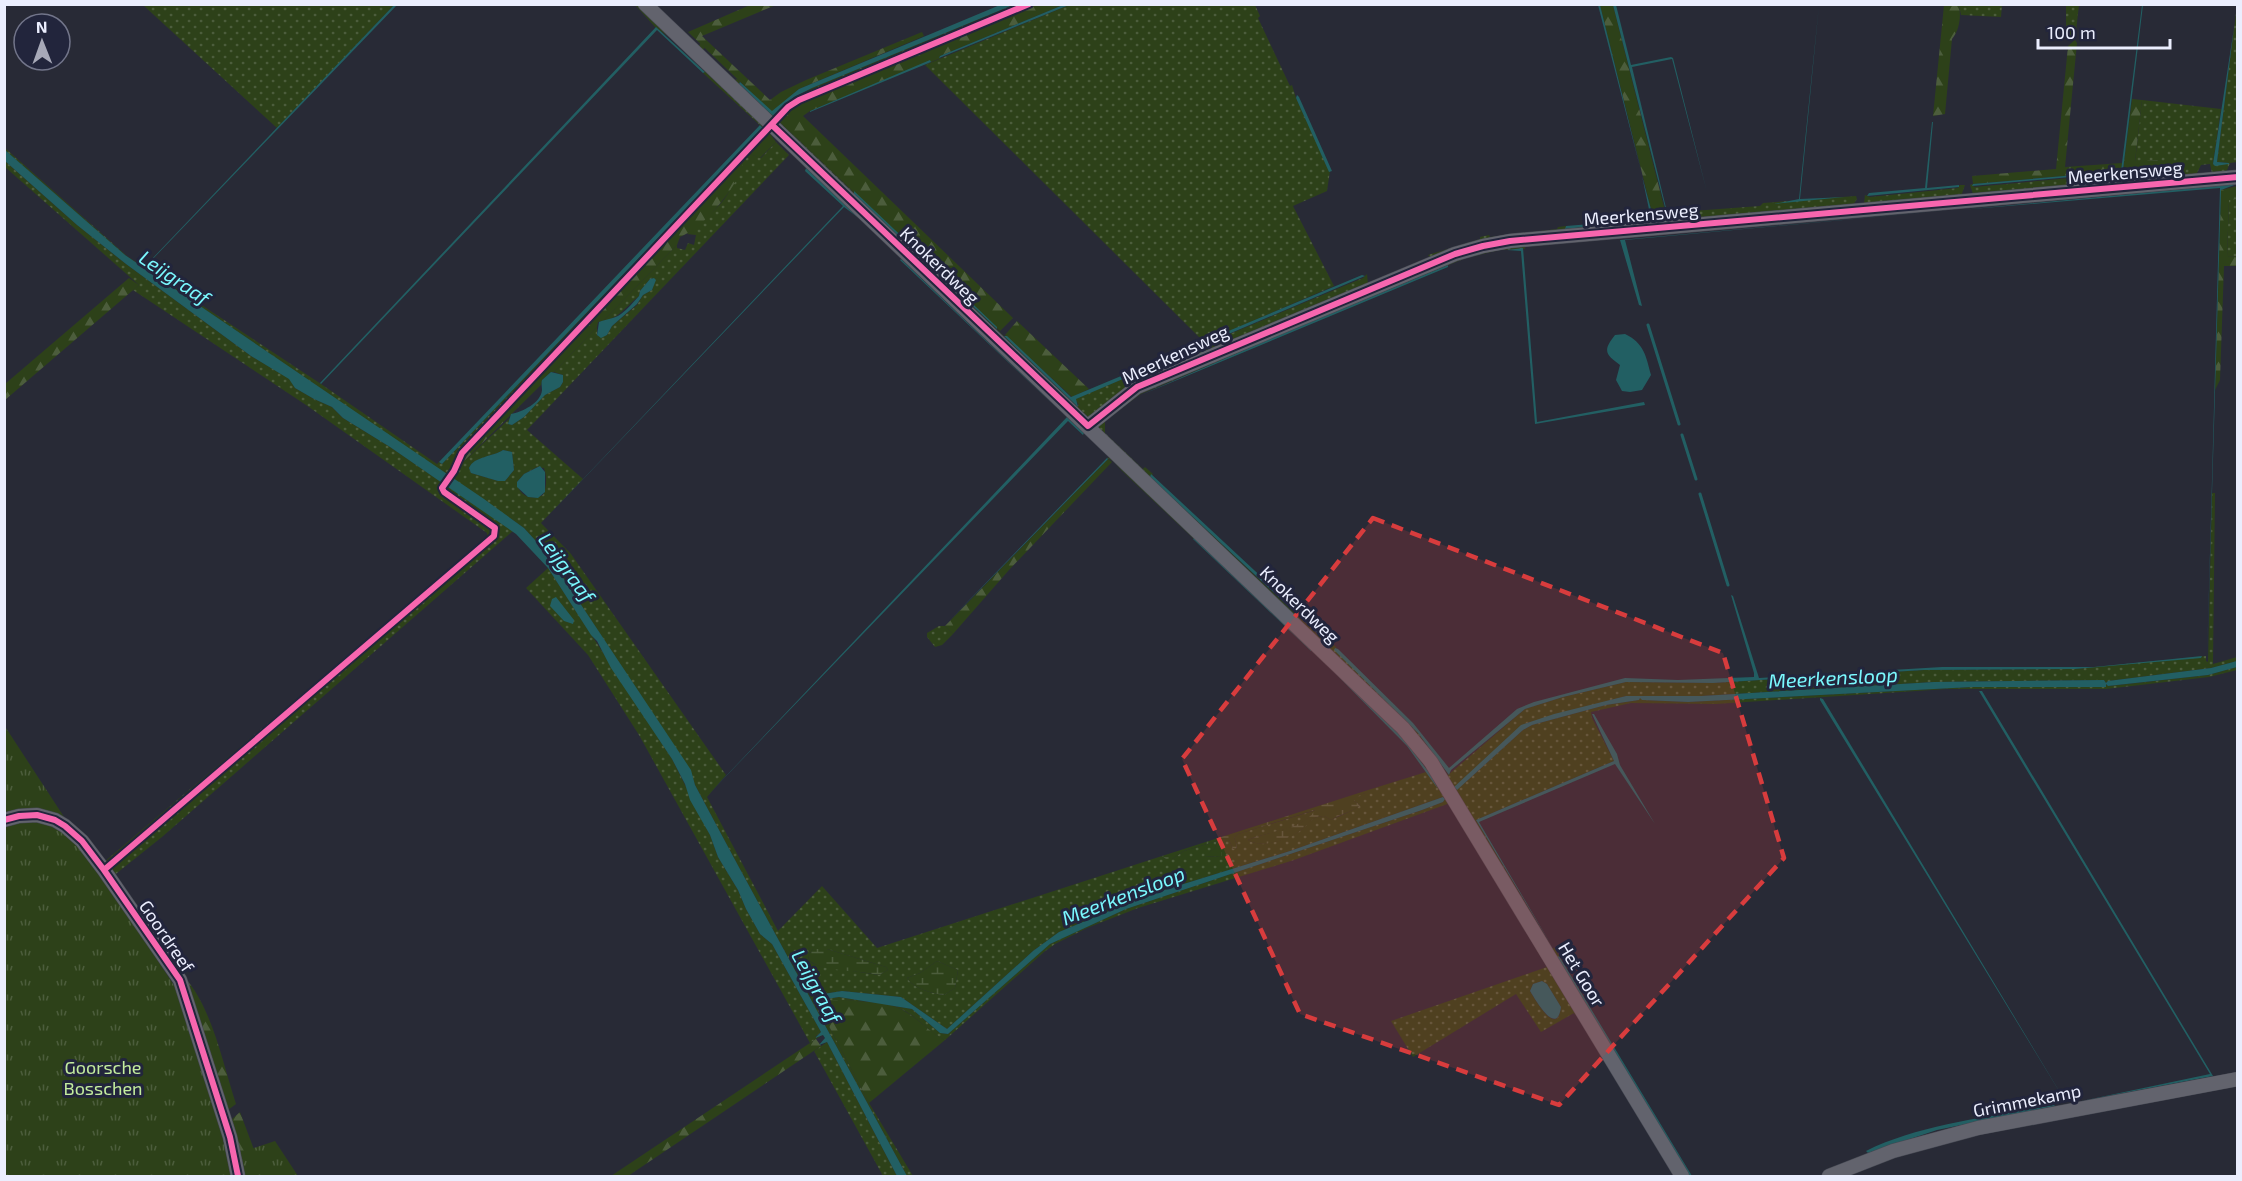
<svg xmlns="http://www.w3.org/2000/svg" width="2242" height="1181" viewBox="0 0 2242 1181" font-family="'Exo 2',sans-serif">
	<style>
		.grass { fill: url(#grass-dots); fill-rule: evenodd }
		.forest { fill: url(#forest-firs) }
		.wetland { fill: url(#wetland-marsh) }
		.park { fill: url(#park-tufts) }
		.water { fill: #225f63 }
		.lines { fill: none; stroke-linecap: round; stroke-linejoin: round }
		.stream { stroke: #225f63; stroke-width: 3 }
		.minor-casing { stroke: #454852; stroke-width: 15 }
		.minor { stroke: #62636d; stroke-width: 14 }
		.cycleway-casing { stroke: #22253c; stroke-width: 10 }
		.cycleway { stroke: #f766af; stroke-width: 6 }
		.marked { fill: #d83c3d; fill-opacity: 0.2; stroke: #d83c3d; stroke-width: 4.5; stroke-dasharray: 12 8; stroke-linejoin: round }
		.labels { text-anchor: middle; dominant-baseline: central; stroke-width: 6; stroke-linejoin: round; paint-order: stroke }
		.street-label { font-size: 18px; fill: #ebeefe; stroke: #22253c }
		.park-label { font-size: 18px; fill: #c4ed9e; stroke: #22253c }
		.water-label { font-size: 20px; font-style: italic; fill: #7af8fe; stroke: #22253c }
	</style>
	<defs>
		<pattern id="grass-dots" width="8" height="8" patternUnits="userSpaceOnUse" patternTransform="scale(1.5)"><rect width="8" height="8" fill="#2d4119"/><path d="M2 2h.1M6 6h.1" fill="none" stroke="#4c5d3c" stroke-width="1.8" stroke-linecap="round"/></pattern>
		<pattern id="forest-firs" width="22" height="20" patternUnits="userSpaceOnUse" patternTransform="scale(1.5)"><rect width="22" height="20" fill="#2d4119"/><path d="M5 1l3.5 6h-7zM16 11l3.5 6h-7z" fill="#4c5d3c"/></pattern>
		<pattern id="wetland-marsh" width="20" height="14" patternUnits="userSpaceOnUse" patternTransform="scale(1.5)"><rect width="20" height="14" fill="#2d4119"/><path d="M1 5h8M5 5V1M11 12h8M15 12V8" fill="none" stroke="#4c5d3c"/></pattern>
		<pattern id="park-tufts" width="24" height="20" patternUnits="userSpaceOnUse" patternTransform="scale(1.5)"><rect width="24" height="20" fill="#2d4119"/><path d="M3 7l-1-3M5 7V3M7 7l1-3M15 17l-1-3M17 17v-4M19 17l1-3" fill="none" stroke="#4c5d3c"/></pattern>
	</defs>
	<rect width="100%" height="100%" fill="#282a36"/>
	<path class="grass" d="M1252,4L1255,5L1260,16L1258,18L1290,86L1292,85L1296,98L1330,171L1327,191L1293,206L1334,286L1204,342L925,65L1069,5Z
		M143,5H394L277,128Z
		M635,5H642L768,128L464,448L449,476L125,255L5,150V148L127,256L321,384L437,464L439,462L442,464L763,128L703,73L705,71L671,38L656,28Z
		M1013,5H1026L798,100L788,107L774,121L698,47L701,43L705,47L703,50L735,80L737,79L740,82L739,84L770,113L812,88Z
		M1959,5H2002L2001,17L1961,15Z
		M2066,5H2079L2075,40L2066,38Z
		M2237,5V162L2230,163L2225,175L2212,173L2210,164L2201,165L2195,177L1973,194L1970,185L1973,184L1974,187L2179,168V166L2161,168L2160,160L2135,162L2142,100L2221,109L2213,164L2229,163L2217,162Z
		M778,120L1077,406L1079,405L1075,399L1363,278L1367,274L1368,284L1134,385L1090,417L1084,416L775,123Z
		M776,142L789,155L527,430L583,479L541,523L571,554L726,775L707,797L778,931L822,886L877,948L1162,856L1166,859H1172L1184,851L1217,841L1215,848L1204,857L1222,856V847L1226,841L1229,840L1233,849H1236L1237,845L1234,838L1238,834L1316,810C1301,831 1269,831 1248,840C1261,849 1289,839 1301,830C1309,823 1312,816 1324,816L1331,820C1340,815 1354,811 1360,805L1354,801V797L1365,793V791L1426,772L1438,788L1423,763L1389,724L1121,470L1113,461L1107,458L1114,456L1392,721L1416,746L1448,793L1579,1010L1575,1015L1574,1013L1541,1032L1516,994L1413,1057L1391,1021L1547,967L1536,949L1538,948L1450,803L1294,860L1138,908L1087,928L1055,944L1044,952L945,1040C929,1033 919,1018 903,1010C887,1001 834,997 818,1005L869,1103L913,1176H907L734,858L695,785L690,770L546,552L524,528L451,477L457,468L511,417L509,424L512,425L524,417L545,395L560,387L563,382V375L554,372L597,327V335L601,337L607,335L612,326L637,305L643,295L652,290L655,281L653,278L650,279L640,291L639,296C626,306 620,318 603,321L677,245V248L685,250L688,243L694,245L696,235L687,234C699,223 712,214 722,202C733,190 740,161 750,154L761,158ZM503,450L512,452L514,470L505,481H498L471,473L469,468C475,456 493,457 503,450ZM537,467L544,468C547,475 547,488 543,495C532,501 518,496 517,482L524,474ZM1443,797L1445,799L1443,802L1422,810L1126,909L1050,944L948,1034L940,1033L912,1009L906,1008L839,997L820,1000L819,997L823,994L842,991L901,997L947,1029L1033,951L1059,932L1145,896L1290,851ZM813,949H827L886,967L888,970L879,975L820,966C814,964 809,963 808,956ZM937,961L958,970L955,988L944,995C932,993 914,989 907,978L920,973ZM1542,981L1547,984L1561,1007C1557,1039 1535,999 1530,991L1533,984Z
		M5,161L77,225L126,264L251,356L290,379L295,388L314,399L332,407L343,418L390,447L513,531L162,837L112,877L103,863L439,578L487,536V533L306,405L133,290L139,285L5,167Z
		M1960,185H1965L1960,199L1864,203L1865,195L1870,197L1958,188Z
		M1856,196L1857,199L1853,205L1563,233L1433,260L1428,255L1480,239V237L1489,235L1490,237L1557,229L1558,227L1566,226V229L1652,220L1653,215L1678,211L1679,212L1760,206L1763,203Z
		M2229,199H2237V256L2227,257Z
		M1525,246V249L1500,250L1466,258L1380,293L1141,394L1105,420V433L1143,469L1145,467L1153,474L1151,477L1325,642L1328,639L1337,648H1335L1418,733L1448,775L1525,709L1563,697L1626,682L1713,683L1924,670L2075,669L2206,656V661L2208,662L2212,493H2215L2213,664L2237,657V661L2211,668L2108,681L2106,683L2104,680L1934,682L1701,696H1626L1527,723L1457,790L1523,730L1532,725L1606,705L1639,700L1640,698H1642L1643,700L1688,702L1972,687H2105V684L2109,686L2208,675L2237,667V670L2209,677L2106,689H1947L1716,704L1631,703L1591,712L1592,718L1614,761L1476,820L1552,948H1554L1559,956L1558,958L1689,1176H1685L1436,764L1098,428V426L1127,397L1478,250Z
		M548,568L672,759L710,835L718,857L738,890L746,909L760,934L772,944L821,1032L815,1037L822,1035L810,1043L639,735L588,655L526,588Z
		M939,626H945L953,634L942,645L935,647L927,637V633Z
		M827,1042L897,1176H883L814,1051Z"/>
	<path class="forest" d="M750,5H776L702,36L770,100L781,92L806,80L922,32L924,36L799,89L772,112L688,32Z
		M1031,5H1063L940,56L939,57L941,58L931,62L929,61L810,111L803,116L1013,318L1000,331L778,120L789,108L800,101Z
		M1600,5H1613L1665,211L1652,213Z
		M1944,5H1959C1961,16 1960,29 1952,39L1945,114L1933,116Z
		M2075,40L2077,43L2065,167L2122,163L2121,171L1973,184L1972,176L2056,169L2068,46Z
		M2132,99L2142,100L2135,161L2161,160V168L2123,170Z
		M768,131L776,142L760,158L750,154C742,160 742,170 737,179C725,200 702,228 680,237L677,245L603,321L598,322L597,327L554,372H551L542,380L541,385L457,468L464,451Z
		M2237,186V199L2229,200L2227,257L2237,256V266H2224L2220,380L2215,390L2221,190Z
		M129,278L139,285L5,400V384Z
		M1017,321L1089,389L1072,397L1005,335Z
		M1108,459L1112,462L1009,570L953,634L945,626Z
		M187,980C213,1012 223,1064 236,1104L228,1110Z
		M844,1000C863,1002 890,1001 906,1012C920,1020 930,1033 945,1040L869,1103L818,1005L826,1001Z
		M816,1039L821,1046L628,1176H611Z
		M240,1112L256,1155L245,1176L231,1120Z"/>
	<path class="wetland" d="M1365,791V793L1354,798V801L1360,805C1353,812 1340,814 1331,820L1324,816C1312,816 1309,824 1301,830C1289,840 1261,849 1248,840C1267,831 1303,830 1315,810L1238,834L1234,838L1237,845L1236,849H1233L1229,840L1226,841L1222,847V856L1203,857L1215,848L1217,841L1184,851L1172,859H1166L1162,856Z
		M813,949H827L886,967L888,970L879,975C861,971 826,971 813,963C809,961 810,960 808,956Z
		M937,961L958,970L955,988L944,995C932,993 914,989 907,978L920,973Z"/>
	<path class="park" d="M4,725L181,996L230,1156L275,1141L298,1176H5Z"/>
	<path class="water" d="M394,5H397L148,264L149,262Z
		M1000,5H1013L812,88L794,97L773,116L739,84L740,82L772,111L799,89Z
		M1063,5H1069L939,58L940,56Z
		M1598,5H1600L1641,171Z
		M1613,5H1616L1631,65L1671,57L1673,58L1707,192L1672,59L1632,67L1667,212L1653,215L1652,220L1565,229L1566,226L1651,219L1642,176L1652,213L1666,211Z
		M1819,5L1800,199L1845,197L1774,204L1799,199Z
		M2142,5H2143L2123,170L2180,167L1972,186L1973,184L2121,171Z
		M656,27L705,72L703,73L657,30L321,384L320,383Z
		M2234,28L2217,162L2229,163V164L2215,166L2213,164Z
		M930,60L931,62L810,112V111Z
		M1297,95L1299,97L1332,171L1329,172L1296,98Z
		M1932,122H1933L1927,188L1959,185V187L1867,196L1869,193L1925,188Z
		M760,125L763,128L743,149L442,464L439,462Z
		M5,150L125,255L484,499L524,528L546,552L691,770L695,785L734,858L907,1176H897L827,1042L819,1045L825,1038L823,1035L815,1038L821,1032L772,944L760,934L746,909L738,890L718,857L710,835L690,800L685,784L672,759L611,668L597,641L591,635L548,568L516,534L390,447L343,418L332,407L314,399L295,388L289,379L251,356L126,264L77,225L5,161Z
		M806,168L860,219L844,207L546,518L843,206L805,171Z
		M2237,184L2221,190L2207,662L2220,188L1960,210Z
		M854,191L997,327V329L854,194Z
		M1952,210L1625,240L1642,306L1639,305L1620,240Z
		M1523,248L1537,422L1644,402L1645,405L1535,424L1521,251L1507,250Z
		M901,259L1062,413L900,260Z
		M1448,265V267L1141,395L1279,335Z
		M1362,275L1365,276L1076,399L1078,407L1004,336H1007L1071,397Z
		M654,278L656,280L652,290L643,295L637,304L612,326L607,335L601,338L597,335L599,322C606,319 614,319 621,314C628,309 633,302 639,296L640,291L650,279Z
		M1625,334C1644,343 1646,356 1651,375L1642,390L1630,392L1622,391L1616,380L1620,365C1606,355 1602,351 1615,335Z
		M551,372L563,375V382L560,387L545,395L524,417L512,425L508,424L511,414C522,412 541,403 542,390C542,387 541,383 542,380Z
		M1067,417L1084,433L1083,435L1068,421L707,796Z
		M503,450L512,452L514,470L505,481H498L471,473L469,468C474,456 493,457 503,450Z
		M1107,458L1108,459L946,624Z
		M540,466L545,472V492L538,498L528,497L517,487V482L524,474Z
		M1151,474L1328,639L1327,642L1150,477Z
		M1194,538L1311,649V651L1193,539Z
		M1731,595L1733,596L1759,678L1942,667H2094L2202,656L2201,658L2075,669L1924,670L1713,683L1626,682L1563,697L1525,709L1451,770L1449,775L1418,733L1334,650L1335,648L1338,649L1413,723L1449,768L1517,709L1534,702L1625,678L1678,680L1754,677V673Z
		M556,597L574,620L573,624L564,621L550,606L552,599Z
		M1320,658L1402,737L1431,775L1438,789L1407,746Z
		M2237,661V667L2208,675L2108,686L2106,684V687H1972L1688,702L1642,700L1640,698L1639,700L1606,705L1532,725L1523,730L1457,790L1454,787L1521,725L1554,714L1626,696H1701L1934,682L2104,680L2106,683L2108,681L2211,668Z
		M1979,691H1982L2213,1076L2077,1102L2210,1074Z
		M1820,698L1823,699L2067,1104L1820,700Z
		M1592,714H1594L1617,754L1620,765L1655,824L1615,764L1479,822L1553,948L1476,820L1614,761Z
		M1443,797L1445,799L1443,802L1422,810L1126,909L1050,944L948,1034L940,1033L912,1009L906,1008L839,997L820,1000L819,997L823,994L842,991L901,997L947,1029L1033,951L1059,932L1145,896L1290,851Z
		M1559,956L1692,1176H1689L1557,958Z
		M1542,981L1547,984L1561,1007C1557,1038 1535,999 1530,991L1533,984Z
		M2054,1105L2055,1106L1937,1130L1868,1153L1866,1151C1920,1124 1995,1116 2054,1105Z"/>
	<g class="lines">
		<path class="stream" d="M1648,325L1679,424
			M1682,435L1696,479
			M1700,494L1728,585"/>
		<defs>
			<path id="minor" d="M645,4L1362,689L1403,728L1431,762L1682,1176
				M1088,426L1137,387L1149,382L1455,254L1483,246L1510,241L2238,177
				M4,820L19,816L37,815L55,820L65,826L82,841L104,870L180,980L230,1137L238,1176
				M1829,1176L1893,1151L1978,1128L2238,1079"/>
		</defs>
		<use href="#minor" class="minor-casing"/>
		<use href="#minor" class="minor"/>
		<defs>
			<path id="cycleway" d="M772,125L1088,426L1137,387L1149,382L1455,254L1483,246L1510,241L2238,177
				M4,820L19,816L37,815L55,820L65,826L82,841L104,870L180,980L230,1137L238,1176
				M104,870L494,536L495,528L444,492L442,488L454,471L462,453L788,107L799,100L1029,4"/>
		</defs>
		<use href="#cycleway" class="cycleway-casing"/>
		<use href="#cycleway" class="cycleway"/>
	</g>
	<path class="marked" d="M1373,518L1723,653L1784,858L1559,1105L1300,1014L1182,759Z"/>
	<g class="labels">
		<g class="street-label">
			<text transform="translate(2125 172) rotate(-5)">Meerkensweg</text>
			<text transform="translate(1641 214) rotate(-5)">Meerkensweg</text>
			<text transform="translate(940 265) rotate(44)">Knokerdweg</text>
			<text transform="translate(1175 354) rotate(-25)">Meerkensweg</text>
			<text transform="translate(1300 604) rotate(44)">Knokerdweg</text>
			<text transform="translate(167 936) rotate(56)">Goordreef</text>
			<text transform="translate(1582 974) rotate(59)">Het Goor</text>
			<text transform="translate(2027 1100) rotate(-11)">Grimmekamp</text>
		</g>
		<g class="park-label">
			<text x="103" y="1067">Goorsche<tspan x="103" dy="21">Bosschen</tspan></text>
		</g>
		<g class="water-label">
			<text transform="translate(175 277) rotate(34)">Leijgraaf</text>
			<text transform="translate(567 567) rotate(54)">Leijgraaf</text>
			<text transform="translate(1833 677) rotate(-3)">Meerkensloop</text>
			<text transform="translate(1123 895) rotate(-21)">Meerkensloop</text>
			<text transform="translate(817 986) rotate(61)">Leijgraaf</text>
		</g>
	</g>
	<rect width="2242" height="1181" fill="none" stroke="#ebeefe" stroke-width="12"/>
	<g transform="translate(42 42) rotate(359)"><circle r="28" fill="#22253c" stroke="#72758a" stroke-width="1.5"/>
	<path d="M0-4.5L10 22L0 15L-10 22Z" fill="#a7a9b8"/>
	<text y="-9" font-size="16" font-weight="bold" text-anchor="middle" fill="#ebeefe">N</text>
	</g>
	<path d="M2038 39v9h132v-9" fill="none" stroke="#ebeefe" stroke-width="3"/>
	<text x="2047" y="39" font-size="18" fill="#ebeefe" stroke="#22253c" stroke-width="4.5" paint-order="stroke">100 m</text>
</svg>
